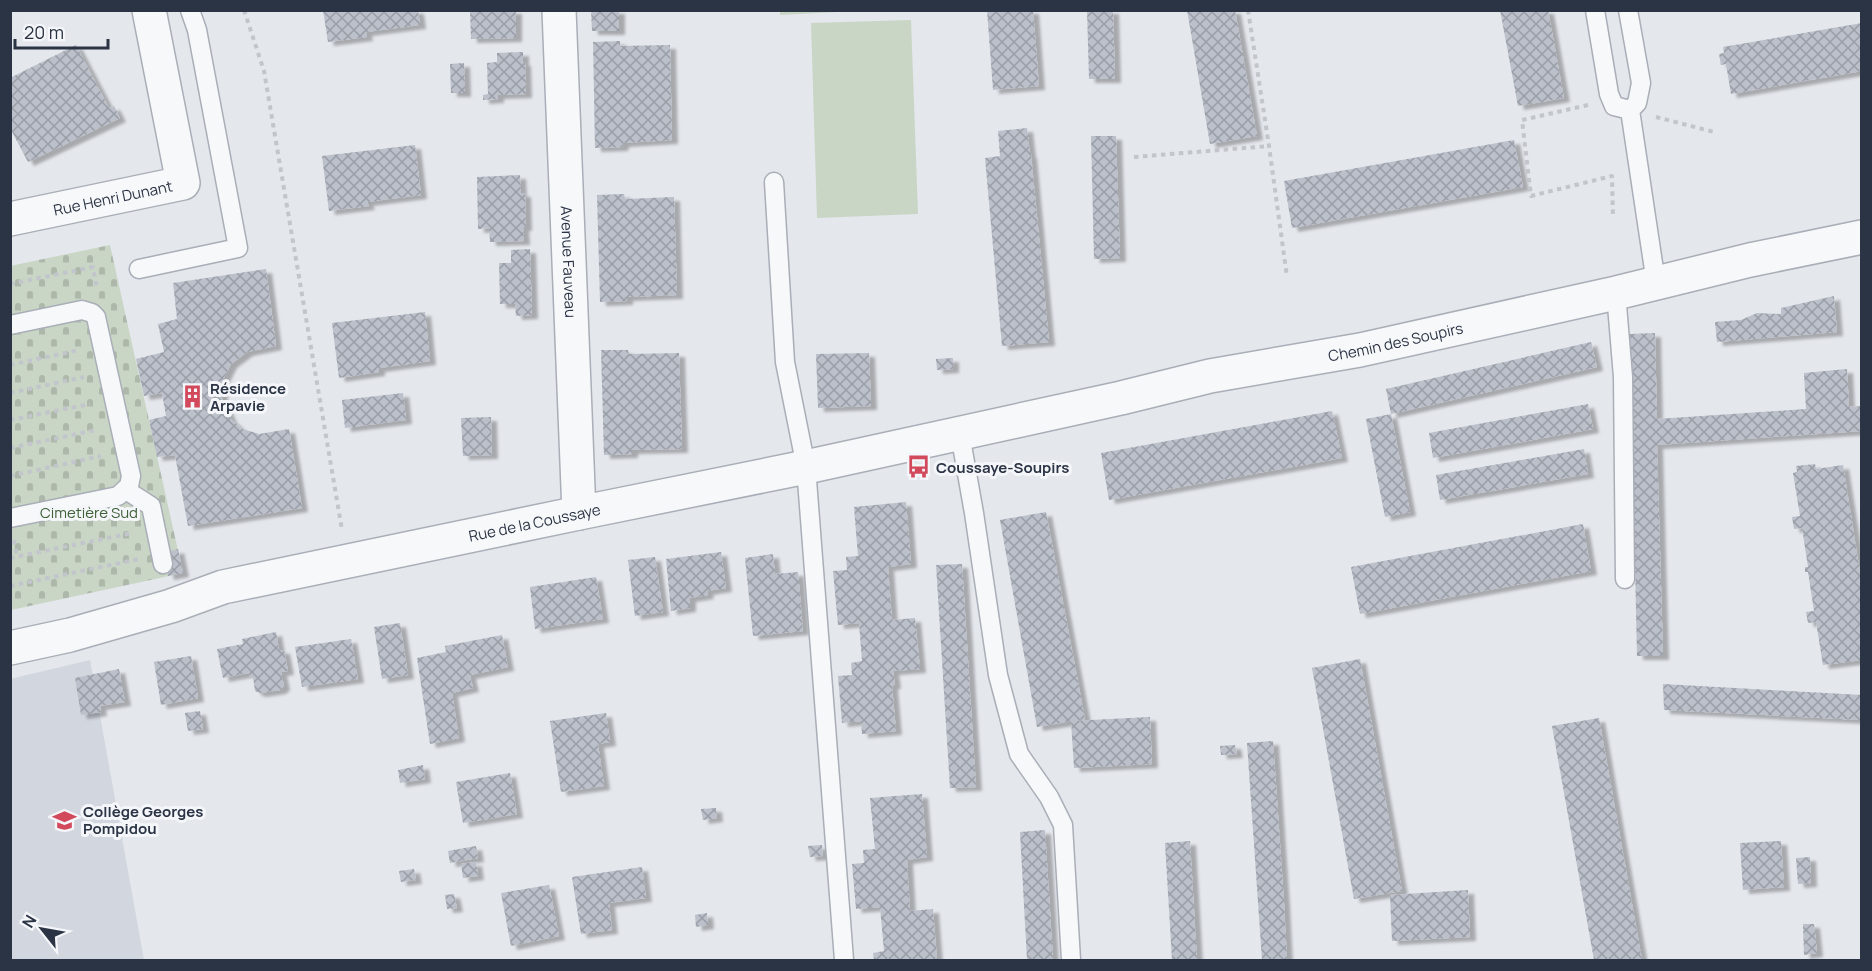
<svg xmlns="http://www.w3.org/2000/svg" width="1872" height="971" viewBox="0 0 1872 971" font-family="Manrope,sans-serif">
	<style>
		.built { fill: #d2d6de }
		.cemetery { fill: url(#cemetery-stones) }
		.park { fill: #c9d6c5 }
		.building { fill: url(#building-cross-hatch); filter: url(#shadow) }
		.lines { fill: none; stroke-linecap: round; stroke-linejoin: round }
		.service-casing { stroke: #a9aeb7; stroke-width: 21 }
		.minor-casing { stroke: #a9aeb7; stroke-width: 36 }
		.path { stroke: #c2c5cb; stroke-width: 4; stroke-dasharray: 4.5 4.5; stroke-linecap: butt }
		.service { stroke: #f7f8fa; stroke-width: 18 }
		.minor { stroke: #f7f8fa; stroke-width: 33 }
		.labels { text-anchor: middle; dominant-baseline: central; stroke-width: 6; stroke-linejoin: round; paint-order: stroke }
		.street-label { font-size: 15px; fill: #2b3445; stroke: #f4f6f9 }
		.poi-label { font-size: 15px; font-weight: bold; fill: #2b3445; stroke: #f4f6f9; text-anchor: start }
		.park-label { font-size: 15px; fill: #3f6138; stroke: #f4f6f9 }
	</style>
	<defs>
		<pattern id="cemetery-stones" width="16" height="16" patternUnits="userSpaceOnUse" patternTransform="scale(1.5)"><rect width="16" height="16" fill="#c9d6c5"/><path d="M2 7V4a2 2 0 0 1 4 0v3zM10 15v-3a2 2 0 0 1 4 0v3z" fill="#adb8ab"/></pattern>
		<pattern id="building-cross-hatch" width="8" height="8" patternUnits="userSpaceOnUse" patternTransform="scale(1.5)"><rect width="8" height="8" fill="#bbc0ca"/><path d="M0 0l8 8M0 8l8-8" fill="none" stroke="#989da6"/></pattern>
		<filter id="shadow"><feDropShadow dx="6" dy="4" stdDeviation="1.5" flood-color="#0004"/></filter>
	</defs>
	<rect width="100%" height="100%" fill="#e4e7ec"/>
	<path class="built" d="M90,660L144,960H11L10,679Z"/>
	<path class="cemetery" d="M110,245L183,573L11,610L10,266Z"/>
	<path class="park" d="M780,10H856V11L780,15Z
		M911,20L918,214L817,218L811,23Z"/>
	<path class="building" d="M323,10H418L420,25L366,32L367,37L328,42Z
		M470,10H516V38L471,39Z
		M591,10H619V31H592Z
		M987,10H1033L1039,86L993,90Z
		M1087,10H1113L1115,79H1089Z
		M1187,10H1235L1257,136L1210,144Z
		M1500,10H1548L1564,98L1518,106Z
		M1862,23V71L1731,94L1726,64L1721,65L1719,54L1724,53L1723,47Z
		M620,41V46L670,45L672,140L623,143L622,147L595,148L593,42Z
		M76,45L109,108L114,106L120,118L28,162L10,128V78Z
		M523,52V62H525L526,94L498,95V99L483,100V95L488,94L487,63L497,62V53Z
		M464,63L465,93H451L450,64Z
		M1027,128L1030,154H1031L1049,342L1002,346L985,158L1000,156L998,131Z
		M1091,136H1116L1120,258L1094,259Z
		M1514,140L1523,187L1292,228L1284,181Z
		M415,145L421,195L367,202L369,206L329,211L322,156Z
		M520,175L521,193H525L526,227H523L524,241L490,242L489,228L478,229L477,177Z
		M624,194L625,199L674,197L677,295L627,297V301L600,302L597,195Z
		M530,249L532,315L516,316L515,304H500L499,263H511V250Z
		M266,269L276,346L247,352L231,364L222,382V398L231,419L242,429L259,434L289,429L302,508L188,526L175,455L157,457L149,420L166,416L162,393L144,396L136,359L164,352L158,324L177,319L173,283Z
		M1834,296L1837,332L1717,342L1715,322L1741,320L1757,313L1781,314V308Z
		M425,312L430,361L379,368V372L339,378L332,323Z
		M1655,333L1657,419L1806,409L1804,373L1847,369L1849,407L1862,406V431L1657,445L1663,656H1637L1630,334Z
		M1591,342L1597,367L1391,414L1386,389Z
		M601,350H628L629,354L679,353L682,449L632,450V454L604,455Z
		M869,353L871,406L818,408L816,354Z
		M953,358V369L937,370L936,359Z
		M403,393L406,420L345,428L342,400Z
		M1588,404L1593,429L1433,458L1429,433Z
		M1332,411L1342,458L1109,500L1101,453Z
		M1391,414L1410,512L1385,517L1366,419Z
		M491,417L492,455L463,456L461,418Z
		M1584,449L1588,474L1440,500L1436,475Z
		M1815,464L1816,469L1843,465L1862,585V660L1823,665L1816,622L1808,623L1806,612L1814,611L1808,572H1805V567H1808L1802,528L1794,529L1792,517L1800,516L1793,473L1797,472L1796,466Z
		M906,502L911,564L888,567L892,620L915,618L920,669L893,671L895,684L892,686L896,731L862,734L861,721L842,723L838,676L852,675L851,663L862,661L859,623L838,625L833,571L847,570L846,557L858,556L854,507Z
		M1046,512L1085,719L1037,727L1000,520Z
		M1583,524L1591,571L1360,614L1351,567Z
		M178,549L183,573L168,576L164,553Z
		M721,552L726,588L707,591L708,595L690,598V608L671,611L666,559Z
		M773,554L775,574L798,572L803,631L753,636L745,558Z
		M655,557L663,612L635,616L628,560Z
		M962,564L976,787L950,788L936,565Z
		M596,577L603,619L535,629L530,587Z
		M400,623L408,675L382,679L374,627Z
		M276,632L279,650H284L288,671L281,672L284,686L280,690L260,693L255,691L253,677H250L249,673L223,678L217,649L243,644L242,639Z
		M502,635L508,667L470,675L473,688L452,693L459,738L430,744L417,658L446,652L445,646Z
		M351,639L358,679L302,687L295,647Z
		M191,656L198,698L161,705L154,662Z
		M1360,659L1402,891L1354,899L1312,668Z
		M119,669L125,702L100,706L101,712L81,715L75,678Z
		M1663,684L1862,695V720L1664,710Z
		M200,711L203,729L188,731L185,713Z
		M606,713L610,742L598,744L604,786L561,792L550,721Z
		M1150,717L1152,764L1074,768L1071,721Z
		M1599,718L1642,960H1594L1552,726Z
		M1273,741L1284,902L1287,960H1262L1247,743Z
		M1235,745L1237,754L1221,755L1220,746Z
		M423,765L425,779L400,783L398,770Z
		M510,773L517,814L463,823L456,782Z
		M922,794L927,857L907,860L910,911L933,909L937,960H874L873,953L884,951L880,907L856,909L852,864L864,863L863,850L875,849L870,798Z
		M716,808L717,818L703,820L701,809Z
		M1045,830L1053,960H1027L1020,832Z
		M1190,841L1197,960H1172L1165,843Z
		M1781,841L1784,887L1743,890L1740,843Z
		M822,845L823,856L810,857L808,846Z
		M476,846L478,858L450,863L448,851Z
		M1810,857L1811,883L1798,884L1796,858Z
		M476,862L478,876L463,878L461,864Z
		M642,867L646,898L609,903L612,930L581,934L572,877Z
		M414,869L416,880L401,882L399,871Z
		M549,885L559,936L511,946L501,893Z
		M1468,890L1470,937L1392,941L1390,895Z
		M454,894L457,908L447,909L445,895Z
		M707,913L708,925L696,927L695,915Z
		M1803,924H1814L1817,953L1804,955Z"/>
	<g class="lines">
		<defs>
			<path id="service" d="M1595,10L1609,94L1614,106L1630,110L1637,103L1641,83L1628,10
				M1630,110L1656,283
				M774,182L785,362L806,467L844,960
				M139,269L238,248L197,30L190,10
				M1616,293L1623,377L1625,579
				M10,325L82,310L92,313L96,317L131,476L129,486L118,496L10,518
				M960,434L974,513L998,675L1019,754L1049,797L1063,825L1071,960
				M126,490L151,506L163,564"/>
			<g id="minor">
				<path id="s1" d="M559,10L579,513"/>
				<path id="s2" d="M10,219L183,183L149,10"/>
				<path id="s3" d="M10,648L70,635L171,606L223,587L579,513L806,467L1121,398L1210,376L1360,350L1616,293L1750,260L1862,237"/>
			</g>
		</defs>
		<use href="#service" class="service-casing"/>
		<use href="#minor" class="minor-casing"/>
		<path class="path" d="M244,10L264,71L342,530
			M1248,10L1269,146L1287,277
			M1588,105L1522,120L1531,196L1612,176L1613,218
			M1656,117L1714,132
			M1134,157L1269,146
			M10,284L93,267L97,289
			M10,365L79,350
			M10,393L84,377
			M10,420L90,404
			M10,448L96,430
			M10,476L101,456
			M14,540L17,557
			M10,558L132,533
			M10,586L139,559"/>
		<use href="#service" class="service"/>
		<use href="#minor" class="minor"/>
	</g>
	<defs>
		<symbol id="building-bare" viewBox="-9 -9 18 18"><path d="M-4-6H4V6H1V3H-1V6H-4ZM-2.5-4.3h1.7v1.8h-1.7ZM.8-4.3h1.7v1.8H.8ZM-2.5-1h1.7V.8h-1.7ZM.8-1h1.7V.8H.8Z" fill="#d1495b" stroke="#f4f6f9" stroke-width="2.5" paint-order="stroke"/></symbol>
		<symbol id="bus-bare" viewBox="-9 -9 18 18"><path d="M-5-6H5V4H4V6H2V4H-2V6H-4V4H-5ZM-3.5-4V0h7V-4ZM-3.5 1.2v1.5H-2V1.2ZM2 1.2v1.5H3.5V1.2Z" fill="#d1495b" stroke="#f4f6f9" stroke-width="2.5" paint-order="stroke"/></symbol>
		<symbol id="school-bare" viewBox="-9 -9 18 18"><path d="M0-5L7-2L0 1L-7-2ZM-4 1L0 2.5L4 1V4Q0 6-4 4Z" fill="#d1495b" stroke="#f4f6f9" stroke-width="2.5" paint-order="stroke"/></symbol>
	</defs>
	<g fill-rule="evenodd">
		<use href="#building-bare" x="176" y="380" width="33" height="33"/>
		<use href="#bus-bare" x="902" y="450" width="33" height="33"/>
		<use href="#school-bare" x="48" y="804" width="33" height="33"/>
	</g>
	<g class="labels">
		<g class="street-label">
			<text stroke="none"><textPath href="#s2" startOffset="105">Rue Henri Dunant</textPath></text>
			<text stroke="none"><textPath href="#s1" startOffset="252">Avenue Fauveau</textPath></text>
			<text stroke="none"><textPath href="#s3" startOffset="1420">Chemin des Soupirs</textPath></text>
			<text stroke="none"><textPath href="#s3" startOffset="540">Rue de la Coussaye</textPath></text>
		</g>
		<g class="poi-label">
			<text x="210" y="388">Résidence<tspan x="210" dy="17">Arpavie</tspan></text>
			<text x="936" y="467">Coussaye-Soupirs</text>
			<text x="83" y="811">Collège Georges<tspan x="83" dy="17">Pompidou</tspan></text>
		</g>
		<g class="park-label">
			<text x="89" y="512">Cimetière Sud</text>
		</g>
	</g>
	<rect width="1872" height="971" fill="none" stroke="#2b3445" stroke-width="24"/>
	<g transform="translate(42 929) rotate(301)" stroke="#f4f6f9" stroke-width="4.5" paint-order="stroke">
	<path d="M0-4.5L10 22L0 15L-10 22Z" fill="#2b3445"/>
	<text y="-9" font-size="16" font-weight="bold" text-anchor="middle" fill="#2b3445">N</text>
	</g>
	<path d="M15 39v9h93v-9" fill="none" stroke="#2b3445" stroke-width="3"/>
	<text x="24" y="39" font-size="18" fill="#2b3445" stroke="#f4f6f9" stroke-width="4.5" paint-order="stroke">20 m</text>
</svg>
